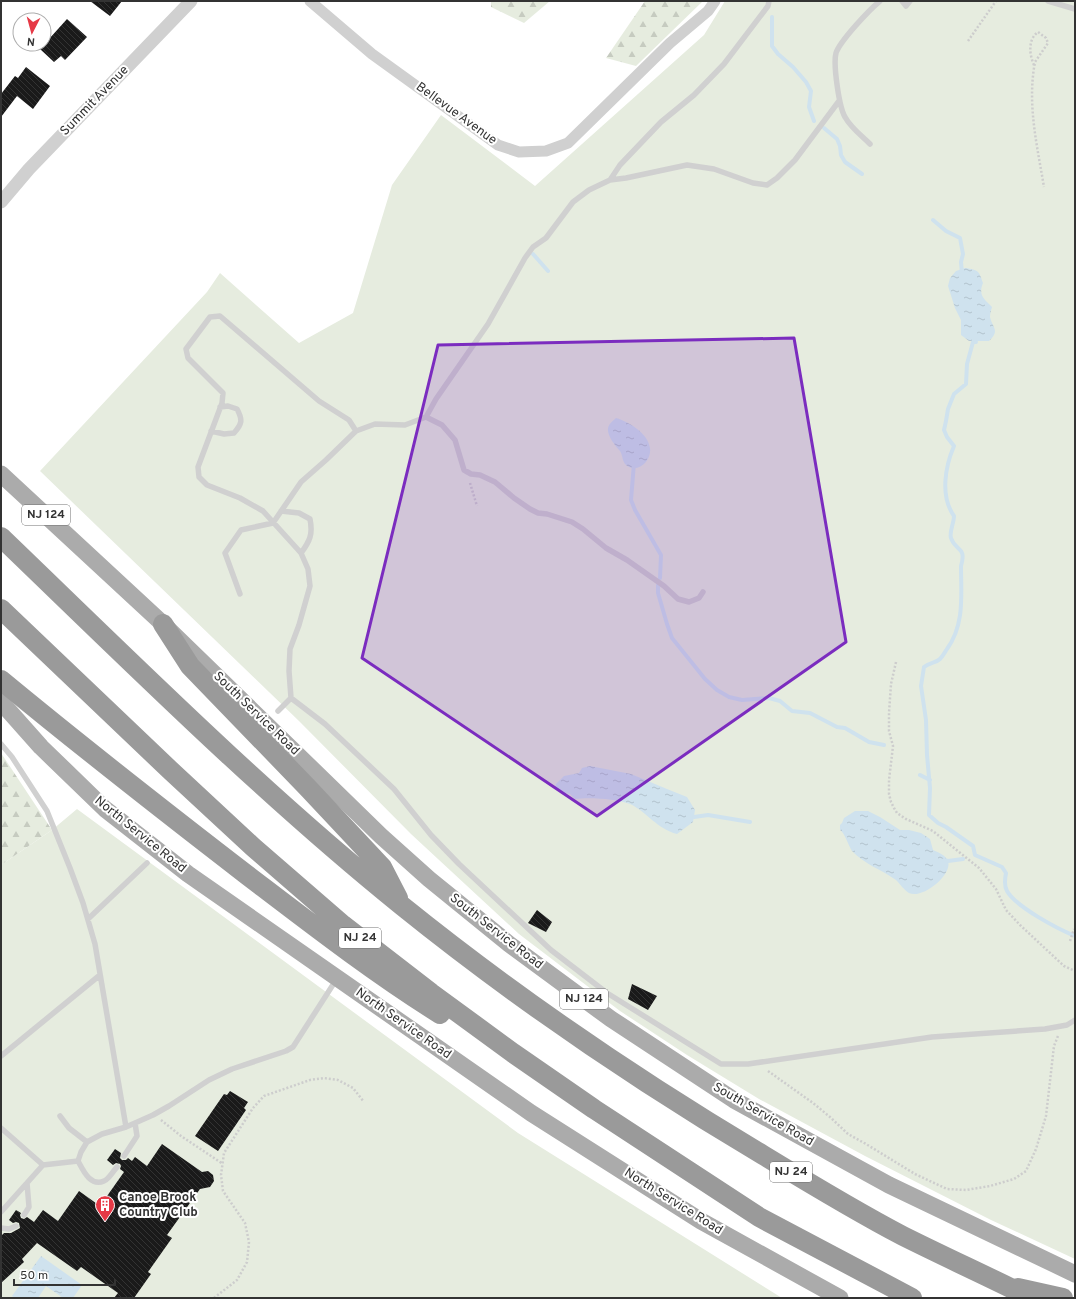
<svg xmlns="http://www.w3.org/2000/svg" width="1076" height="1299" viewBox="0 0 1076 1299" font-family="Overpass,sans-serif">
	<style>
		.green { fill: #e6ecdf }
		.forest { fill: url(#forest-firs) }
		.water { fill: url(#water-ripples) }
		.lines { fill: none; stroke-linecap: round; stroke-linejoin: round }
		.stream { stroke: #cfe2ee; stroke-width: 4 }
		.building { fill: url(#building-back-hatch) }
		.path { stroke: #cdcdcd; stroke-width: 2.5; stroke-dasharray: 2 2; stroke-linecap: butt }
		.service { stroke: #d0d0d0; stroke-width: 5.5 }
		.minor { stroke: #d0d0d0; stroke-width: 11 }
		.tertiary { stroke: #d0d0d0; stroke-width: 13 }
		.primary { stroke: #ababab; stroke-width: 17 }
		.motorway { stroke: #9a9a9a; stroke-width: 20 }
		.marked { fill: #7b2cbf; fill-opacity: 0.2; stroke: #7b2cbf; stroke-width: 3; stroke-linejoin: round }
		.labels { text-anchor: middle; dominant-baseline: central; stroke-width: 4; stroke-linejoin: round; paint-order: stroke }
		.shield { fill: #fff; stroke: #707070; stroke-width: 1 }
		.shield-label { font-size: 12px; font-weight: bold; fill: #333 }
		.street-label { font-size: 13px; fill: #333; stroke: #fff }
		.poi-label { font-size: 13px; font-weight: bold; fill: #333; stroke: #fff; text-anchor: start }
	</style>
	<defs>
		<pattern id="forest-firs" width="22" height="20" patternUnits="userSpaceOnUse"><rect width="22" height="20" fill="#e6ecdf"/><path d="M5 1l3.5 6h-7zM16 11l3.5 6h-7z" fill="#c6cbc0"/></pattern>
		<pattern id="water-ripples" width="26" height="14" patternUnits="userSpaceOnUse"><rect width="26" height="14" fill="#cfe2ee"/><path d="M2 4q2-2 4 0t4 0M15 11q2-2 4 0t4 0" fill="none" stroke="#b2c2cd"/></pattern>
		<pattern id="building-back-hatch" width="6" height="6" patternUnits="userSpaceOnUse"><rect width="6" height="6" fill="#1a1a1a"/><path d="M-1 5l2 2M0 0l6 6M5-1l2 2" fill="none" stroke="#333"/></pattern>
	</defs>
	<rect width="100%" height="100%" fill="#fff"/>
	<path class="green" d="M725,1H1075V1259L991,1220L865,1156L759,1099L687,1055L620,1011L519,934L411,834L299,721L40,471L207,292L220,273L299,343L353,313L392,185L441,115L535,186L704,35Z
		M77,809L518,1133L782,1298H1V865L52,830Z"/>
	<path class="forest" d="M491,1H550L524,23L491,7Z
		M645,1H703L636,66L606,58Z
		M1,753L52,830L1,865Z"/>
	<path class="water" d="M965,268C979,270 979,271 983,283C978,295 984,299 992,307C991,310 990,314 990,317C993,329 1000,330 989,341H969L961,335V320L955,308L948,286L950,278L956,271Z
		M616,418C629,422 648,433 650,448C652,460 638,475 626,465C622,461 623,456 620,451C617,448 615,445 612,441C606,430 606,426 616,418Z
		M590,766L631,774L667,789L687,797L695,810L693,822L677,834C657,829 647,812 630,804C617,799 590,797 575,799L570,794L564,793L555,789L556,784L564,776L579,773L582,768Z
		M855,811H868L880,817L900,830H909L921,833L930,839L933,850C937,852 943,854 946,858C958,870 924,900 909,893C904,890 900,884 896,880C882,870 864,864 852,851C848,845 845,833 840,830V825L842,823L844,818Z
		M41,1256L82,1285L73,1298H63L46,1286L38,1298H15L12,1296Z"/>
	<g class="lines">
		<path class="stream" d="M772,17V46L778,54L793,67L806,82L811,91L809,107L814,121
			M824,128L837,139L840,146L841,155L845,162L862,174
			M933,220L946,231L960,238L963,254L961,262L962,273
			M533,254L548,271
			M976,342H973L967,364L966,384L954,394L948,409L946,421L944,430L947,437L954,446C945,467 940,496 954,516C954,523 949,532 951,538C955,551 967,546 961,566C961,595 965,624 947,649C945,652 943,656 940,659C936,663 930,662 924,667L921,686L926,720L927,755L930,788L929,815L938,823L946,827L973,846L975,855L1002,867L1006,873C1005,878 1004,886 1007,891C1016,907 1058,929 1075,936
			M634,463L631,500L635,510L661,555L660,578
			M658,585V593L667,624L672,638L705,679L717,690L729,697L742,700L769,698L780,701L792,711L810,713L837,727L845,728L869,742L884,745
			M920,775L930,780
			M694,817L708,815L750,822
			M944,860L948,861L963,859"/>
	</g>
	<path class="building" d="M90,1H122L110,16Z
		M67,19L87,37L65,60L61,56L54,62L40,49Z
		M26,67L50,86L33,109L17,96L1,117V94L15,76L18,78Z
		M537,910L552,922L546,932L528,923Z
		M632,984L657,996L648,1010L628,999Z
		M230,1091L248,1102L244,1108L246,1110L218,1151L195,1136L224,1094L227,1095Z
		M162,1144L202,1172L208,1171L213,1175L214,1181L210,1187L200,1189L167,1235L172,1238L148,1272L151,1274L134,1298H114L118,1293L81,1267L77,1271L37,1243L22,1259L24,1262L1,1283V1236L4,1233H11L20,1228L19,1223L16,1222L13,1223L9,1220L16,1210L21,1213L20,1215L21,1218L24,1219L27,1217L34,1222L43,1210L58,1221L79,1191L100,1206L124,1172L120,1169L121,1166L120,1164L116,1163L113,1165L107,1160L115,1149L121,1153L120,1158L122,1160H126L128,1158L132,1161L135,1157L147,1166Z"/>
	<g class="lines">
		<path class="path" d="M968,41L996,1
			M1034,65C1029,54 1028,39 1038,32L1046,38L1048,43L1035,62C1027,104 1037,145 1044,187
			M470,483L477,506
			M896,662L891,684L889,713V731L893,746L889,780V794L891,802L894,808L897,813L906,819L933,831L979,868L996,889L1006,910L1020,925L1064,966L1075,971
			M1070,941L1074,929
			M768,1071L813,1103L830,1117L848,1134L866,1144L915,1174L947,1189L966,1190L990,1186L1014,1179L1026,1171L1036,1149L1046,1116L1054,1046L1058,1036
			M161,1120L181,1136L223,1164
			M214,1298L237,1280L247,1262L249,1242L245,1223L223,1191L221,1175L224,1153L253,1108L264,1096L310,1080L324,1078L338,1080L353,1088L364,1102"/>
		<path class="service" d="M902,1L906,6L910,1
			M1048,1L1075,9
			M870,144C862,136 851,128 845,117C839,107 833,64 836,53C840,41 869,10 880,1
			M610,180L626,178L687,165L714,169L753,183L767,185L777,178L795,160L839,101
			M426,417L442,425L455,440L464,470L471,474L480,475L495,482L514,498L530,509L538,513L547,514L572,522L583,529L606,548L627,560L664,586L678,599L689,602L699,598L703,592
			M211,431L224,434L234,433C242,424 243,420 237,409L228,406L220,407
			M356,431L375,424L405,425L426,417L436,399L488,324L525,258L533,247L546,238L573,202L589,190L610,180L620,165L661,122L694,95L724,64L768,6L769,1
			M281,511L299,513L310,519C313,534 310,541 301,553
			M240,594L225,553L241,530L273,523L301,482L326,460L356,431L349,420L319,401L220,316L210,317L186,349L188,358L223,393L222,403L198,467L199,477L207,485L240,498L263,511L301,553L308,569L310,586L299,625L290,649L289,671L291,698
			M278,711L291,698L325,724L394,789L431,835L459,864L551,950L607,993L721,1064H748L932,1037L1045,1029L1067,1025L1075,1020
			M1,744L12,757L47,811L70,868L83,903L95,944L126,1127
			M88,919L147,863
			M1,1056L100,975
			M60,1116L69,1128L87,1142
			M1,1128L43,1165
			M124,1156L137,1136L135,1123
			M117,1167C113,1171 109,1179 104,1181C90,1187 83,1170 78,1161L81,1152L87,1142L102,1134L126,1127L153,1115L169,1106L209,1080L232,1069L286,1051L293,1047L336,980
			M1,1212L43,1165L78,1161
			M24,1215L29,1207L27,1183
			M1,1228L9,1229L16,1226"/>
		<path class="minor" d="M310,1L372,54L498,145L519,152L546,151L568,143L670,43L708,11L715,1"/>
		<path class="tertiary" d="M1,202L29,169L191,1"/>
		<path class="primary" d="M1,474L163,624L381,836L429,879L509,944L611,1019L734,1100L889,1185L1075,1274
			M1,702L41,747L105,809L188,874L531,1113L701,1221L840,1298"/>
		<path class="motorway" d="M1,537C131,662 260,791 401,905C515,997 637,1080 763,1155C809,1183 855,1211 903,1236C945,1257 989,1277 1031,1298
			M1,609L170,770L253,847L343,925L431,993L513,1053L594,1109L759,1217L912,1298
			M163,624L190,666L307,787L382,867L398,898
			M1,680C82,747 164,811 247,875C310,923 373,972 440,1014
			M1018,1288L1063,1298"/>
	</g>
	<path class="marked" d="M794,338L846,642L597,816L362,658L438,345Z"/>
	<defs>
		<symbol id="building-pin" viewBox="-11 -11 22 30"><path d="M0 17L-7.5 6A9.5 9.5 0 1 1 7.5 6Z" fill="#e63946" stroke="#fff"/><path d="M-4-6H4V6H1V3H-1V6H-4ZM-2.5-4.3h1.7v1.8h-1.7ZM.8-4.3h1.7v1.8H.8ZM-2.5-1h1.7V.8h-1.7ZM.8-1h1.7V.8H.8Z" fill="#fff"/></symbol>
	</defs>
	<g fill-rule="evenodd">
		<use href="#building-pin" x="94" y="1194" width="22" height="30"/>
	</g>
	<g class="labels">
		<g class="shield">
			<rect x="22" y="505" width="48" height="20" rx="3"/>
			<rect x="339" y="928" width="42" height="20" rx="3"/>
			<rect x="560" y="989" width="48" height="20" rx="3"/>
			<rect x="770" y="1162" width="42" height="20" rx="3"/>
		</g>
		<g class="shield-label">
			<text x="46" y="515">NJ 124</text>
			<text x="360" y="938">NJ 24</text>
			<text x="584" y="999">NJ 124</text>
			<text x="791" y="1172">NJ 24</text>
		</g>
		<g class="street-label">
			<text transform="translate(95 101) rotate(-46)">Summit Avenue</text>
			<text transform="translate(456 114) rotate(36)">Bellevue Avenue</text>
			<text transform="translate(256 714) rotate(44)">South Service Road</text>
			<text transform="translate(140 835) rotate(39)">North Service Road</text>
			<text transform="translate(496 932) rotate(38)">South Service Road</text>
			<text transform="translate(403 1024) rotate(35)">North Service Road</text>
			<text transform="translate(763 1115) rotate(30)">South Service Road</text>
			<text transform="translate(673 1202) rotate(32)">North Service Road</text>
		</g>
		<g class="poi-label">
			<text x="119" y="1198">Canoe Brook<tspan x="119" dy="15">Country Club</tspan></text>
		</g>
	</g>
	<rect width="1076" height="1299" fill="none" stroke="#333333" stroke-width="4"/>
	<g transform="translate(32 32) rotate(186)"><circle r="19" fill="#ffffff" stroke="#adadad"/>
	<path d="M0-3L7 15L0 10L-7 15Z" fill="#e63946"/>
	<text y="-6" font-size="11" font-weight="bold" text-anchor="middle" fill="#333333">N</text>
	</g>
	<path d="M14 1279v6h101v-6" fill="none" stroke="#333333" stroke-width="2"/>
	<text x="20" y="1279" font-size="12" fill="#333333" stroke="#ffffff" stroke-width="3" paint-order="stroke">50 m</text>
</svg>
